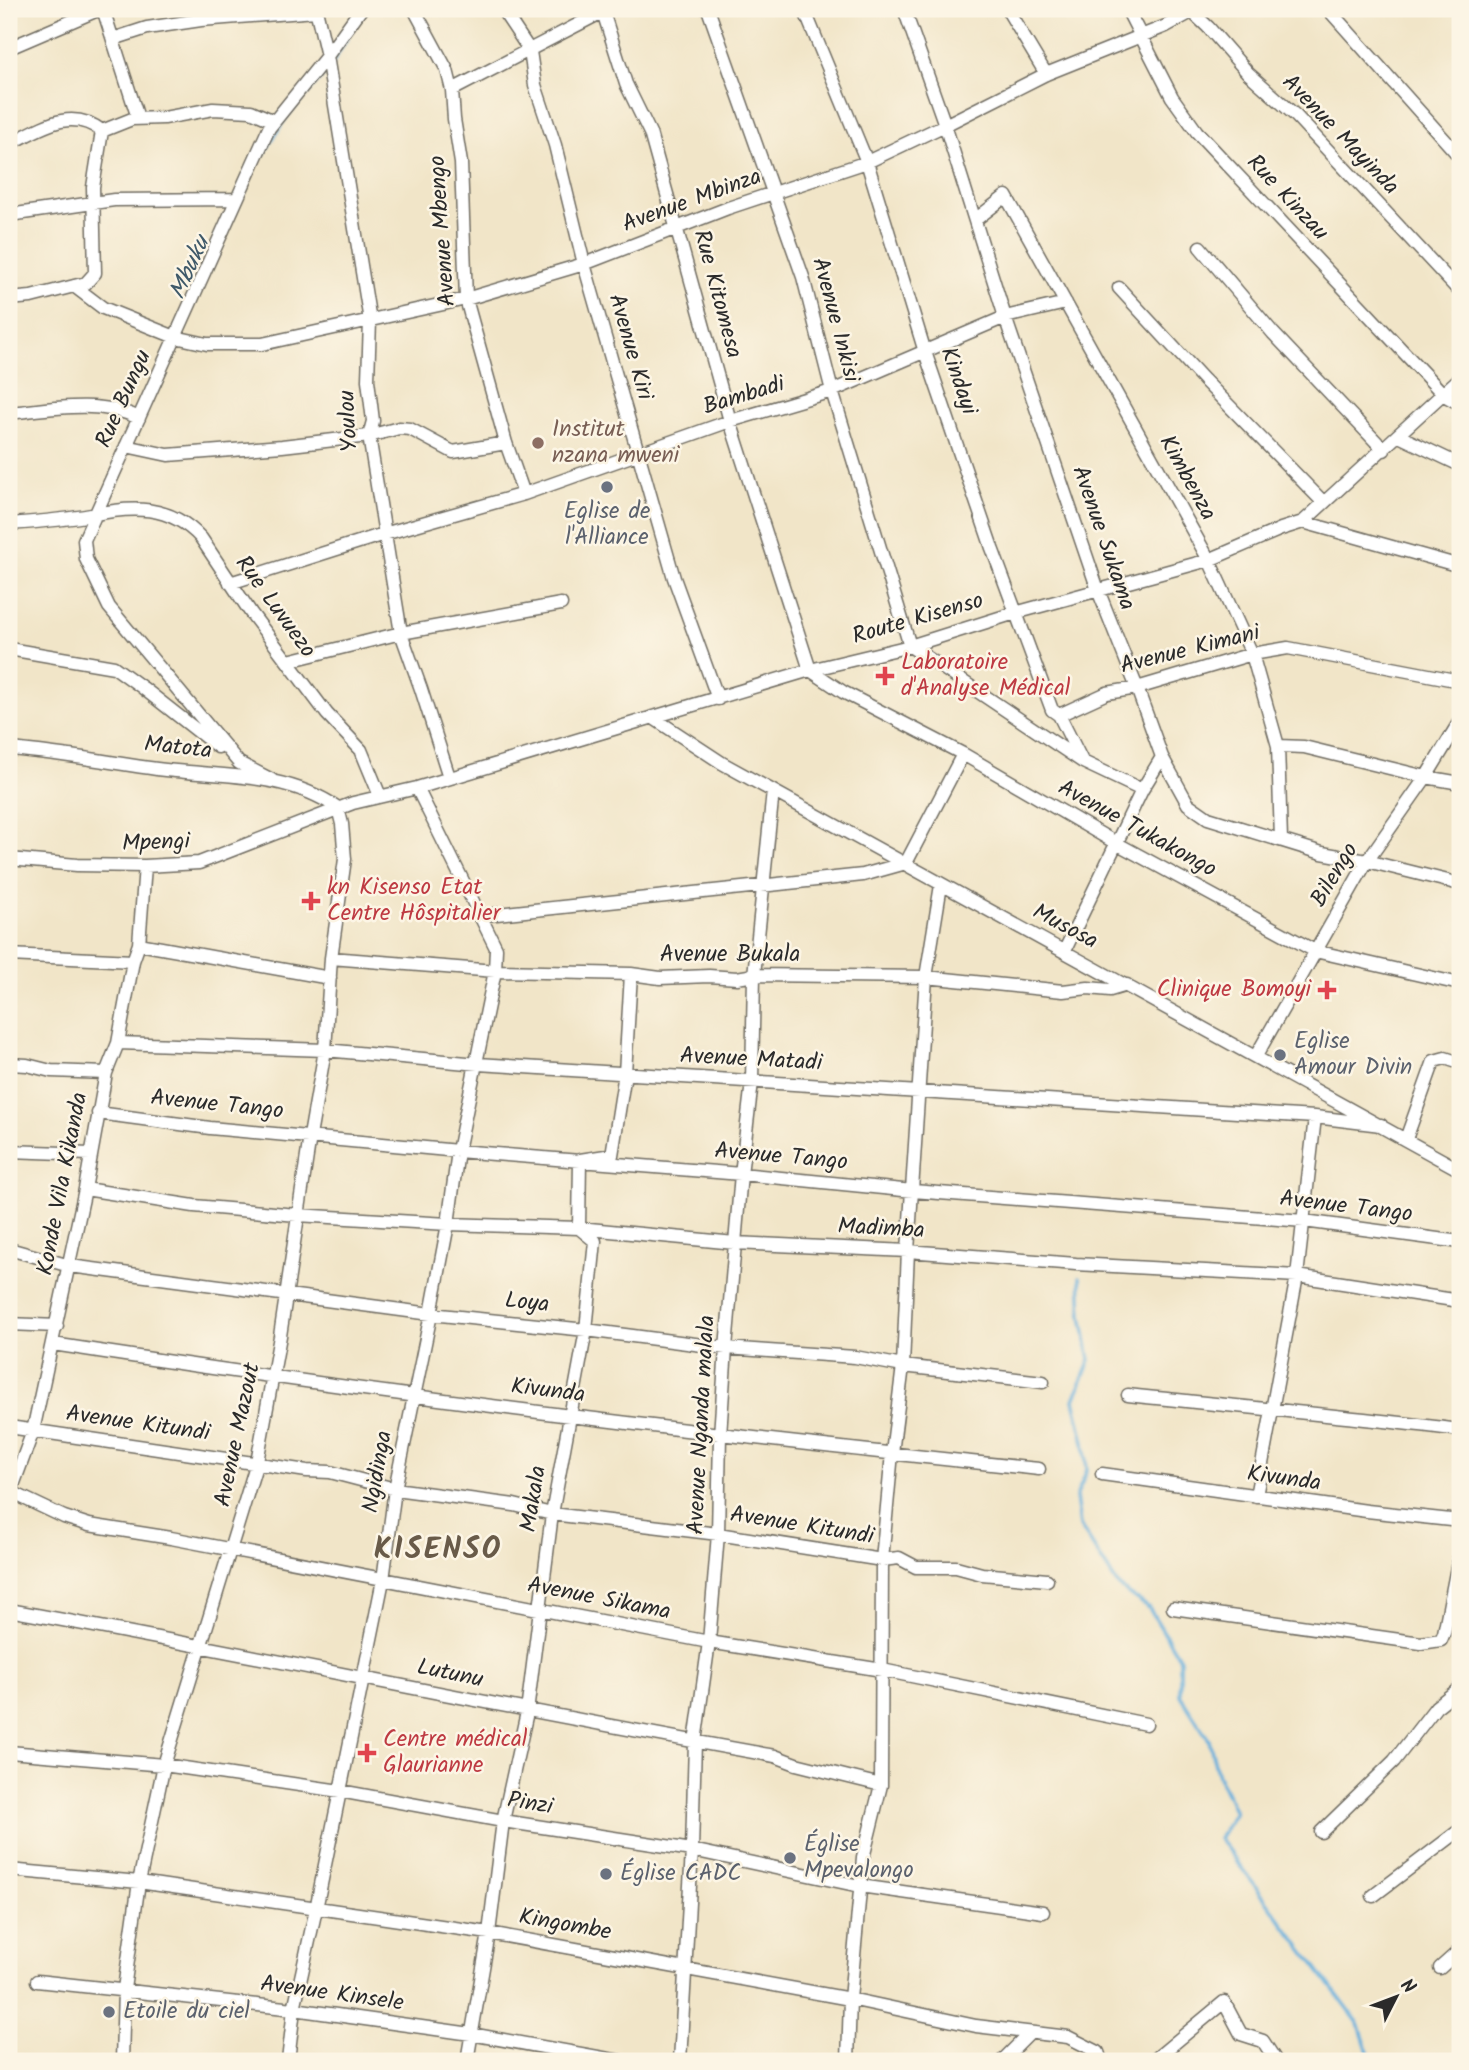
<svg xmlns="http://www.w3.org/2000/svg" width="1469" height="2070" viewBox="0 0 1469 2070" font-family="Kalam,sans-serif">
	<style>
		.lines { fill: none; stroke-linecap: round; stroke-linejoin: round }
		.stream { stroke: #64aedc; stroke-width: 3.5 }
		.minor-casing { stroke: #706c62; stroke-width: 15 }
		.minor { stroke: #fff; stroke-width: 12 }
		.education-dot { fill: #8d6e63; stroke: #fcf5e5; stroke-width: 2.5 }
		.worship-dot { fill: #6b7280; stroke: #fcf5e5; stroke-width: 2.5 }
		.health-dot { fill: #e0444e; stroke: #fcf5e5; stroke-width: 2.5 }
		.labels { text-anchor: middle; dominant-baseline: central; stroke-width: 5; stroke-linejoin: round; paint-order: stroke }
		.street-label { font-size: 23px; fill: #2b2b2b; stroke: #fcf5e5 }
		.education-label { font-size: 23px; fill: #785e54; stroke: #fcf5e5; text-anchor: start }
		.worship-label { font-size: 23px; fill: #5b616d; stroke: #fcf5e5; text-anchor: start }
		.health-label { font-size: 23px; fill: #be3a42; stroke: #fcf5e5; text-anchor: start }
		.water-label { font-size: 24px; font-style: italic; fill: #3f5969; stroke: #fcf5e5 }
		.district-label { font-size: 30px; font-weight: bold; letter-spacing: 2px; fill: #695b49; stroke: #fcf5e5 }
	</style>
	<rect width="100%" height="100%" fill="#fcf5e5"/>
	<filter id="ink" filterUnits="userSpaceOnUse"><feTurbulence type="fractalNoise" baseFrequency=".0143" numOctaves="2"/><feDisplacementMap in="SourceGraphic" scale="14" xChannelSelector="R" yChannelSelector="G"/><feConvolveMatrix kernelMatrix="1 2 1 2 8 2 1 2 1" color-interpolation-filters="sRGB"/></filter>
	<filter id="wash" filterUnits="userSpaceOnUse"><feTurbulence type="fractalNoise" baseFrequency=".00686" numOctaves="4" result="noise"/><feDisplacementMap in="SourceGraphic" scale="28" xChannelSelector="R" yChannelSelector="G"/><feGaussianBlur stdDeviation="1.57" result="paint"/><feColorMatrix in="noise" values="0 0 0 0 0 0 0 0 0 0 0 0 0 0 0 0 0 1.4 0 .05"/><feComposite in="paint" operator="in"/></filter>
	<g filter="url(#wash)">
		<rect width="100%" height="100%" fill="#f1e5c8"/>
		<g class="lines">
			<path class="stream" d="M332,64L347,38
				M264,153L286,117L325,73
				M92,560L96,527
				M1080,1277L1082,1316L1090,1360L1074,1400L1084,1442L1087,1470L1076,1497L1080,1526L1119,1587L1149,1608L1180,1659V1695L1209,1740L1217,1773L1235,1812L1219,1838L1359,2024L1371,2061"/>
		</g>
	</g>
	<g filter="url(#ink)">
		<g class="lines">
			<defs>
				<path id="minor" d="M103,9L138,118
					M316,9L327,56L370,321L368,380L373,421L369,436L401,633L421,689L449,777
					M414,9L447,70L452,90L454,119L461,163L466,299L506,443L524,494
					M502,9L530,51L535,85L555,145L584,264L674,578L718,699
					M708,9L803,277L832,391L910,646L1083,762L1142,790
					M804,9L867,162L925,352L992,548L1052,710L1059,715L1082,761
					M904,9L945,125L1005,317L1098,590L1137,688L1162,757L1188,804L1208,818L1322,853L1367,861L1460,884
					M1007,9L1046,74
					M1127,9L1172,97L1197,132L1444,395L1460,404
					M1189,9L1208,27L1248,73L1296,116L1460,292
					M1328,9L1460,157
					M1457,9L1460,14
					M603,12L626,84L650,133L730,421L810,670L843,692L963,754L1116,843L1315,951L1460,984
					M113,39L147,28L201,20L316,11
					M9,48L100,9
					M452,90L608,9
					M9,144C40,129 70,106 102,131L132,119L164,118L213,109L251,111L274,121
					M9,215L114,200L237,199
					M975,220L1006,196L1209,560L1252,654L1278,746L1281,840
					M1200,247L1273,333L1384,450
					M74,286L103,308L175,337L207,344H262L466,299L584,264L728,208L867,162L945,125L1046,74L1166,26L1197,9
					M1119,288L1204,380L1324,503
					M9,299L31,297L86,283L95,273L93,187L102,131
					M9,413C50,409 100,399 139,418
					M1399,436L1460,465
					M126,446L168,455L282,446L369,436L399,428L410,429L453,452L506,443
					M1303,522L1460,566
					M9,524C36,522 64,520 91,515C131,506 170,504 201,538L251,613L327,714L361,750L380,796
					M230,583L384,534L524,494L730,421L832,391L1005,317L1066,303
					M9,649L114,667L143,688L218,747
					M288,661L401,633L561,604
					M1059,715L1107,693L1137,688L1252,654L1288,648L1460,681
					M652,717L722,763L1460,1170
					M1278,746L1304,747L1426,777L1460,783
					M9,749C59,753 108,762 157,769C218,777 284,771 338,808
					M272,780L239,763L109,607L86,559L84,540L269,128L327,56L361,9
					M9,859L77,865L145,866L199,863L353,803L417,788L810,670L910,646L1015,613L1209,560L1281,529L1303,522L1460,378
					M478,916L863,875L906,863L963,754
					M139,944L330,978
					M1065,950L1142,790L1162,757
					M9,955L133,961
					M331,958L495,971L631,974L660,978L709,976L737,978L754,975L926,977L1063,991L1088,988L1110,990L1127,985
					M118,1043L325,1050L478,1064L1315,1117L1381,1125
					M1256,1056L1367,861L1426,777L1460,721
					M9,1064L27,1065L51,1071L106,1073
					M98,1113L210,1128L458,1151L741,1174L913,1191L1304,1221L1460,1242
					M1406,1139L1434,1061L1445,1058L1460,1063
					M9,1151L90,1154
					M85,1189L194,1206L297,1215L448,1224L579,1228L735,1243L908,1251L1076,1264L1297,1276L1460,1301
					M9,1249L70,1266L431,1314L586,1330L726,1348L855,1357L903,1366L1043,1382
					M9,1324L57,1326
					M53,1344C380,1395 709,1435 1039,1469
					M1128,1395C1239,1407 1350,1416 1460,1430
					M9,1427L307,1471L330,1472L395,1489L514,1505L552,1514L718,1534L882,1560L899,1558L916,1567H956L982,1574L1047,1580
					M1102,1474L1367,1511L1460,1521
					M9,1491L64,1517L89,1525L171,1538L709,1642L882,1670L1146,1724
					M1256,1496L1297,1276L1315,1117
					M9,1508L11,1491L33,1431L85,1189L106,1073L118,1043L133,961L139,944L145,866
					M1173,1608L1421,1643L1441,1640L1444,1633L1460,1552
					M9,1610C265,1657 519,1711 775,1756L796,1764L881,1785
					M9,1752L164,1765L340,1791L503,1821L692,1850L860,1886L1043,1912
					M1321,1832L1394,1761L1436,1707L1460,1688
					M9,1870L139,1882L489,1933L850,1999L976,2026L1068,2037L1098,2052L1101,2061
					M1373,1896L1460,1830
					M1440,1968L1460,1950
					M37,1981L294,2009L471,2034L620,2061
					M122,2061L124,1989L139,1882L164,1765L257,1462L280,1336L310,1136L325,1050L331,958L345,859L342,824L338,808
					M288,2061L294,2009L316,1909L383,1580L395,1489L431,1314L448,1224L458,1151L495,971L496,948L417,788
					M467,2061L489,1933L503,1821L527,1712L552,1514L586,1330L595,1241L579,1228L580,1160L612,1155L625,1073L631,974
					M680,2061L692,1850L695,1742L709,1642L718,1534L720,1435L726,1348L741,1174L752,1082L754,975L773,791
					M848,2061L850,1999L863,1858L881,1785L882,1560L892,1453L903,1366L908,1251L926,977L941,885
					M1002,2061L1030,2033
					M1153,2061L1224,2002L1241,2034L1263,2041L1276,2061"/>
			</defs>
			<use href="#minor" class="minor-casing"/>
			<use href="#minor" class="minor"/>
		</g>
	</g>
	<circle class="education-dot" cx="538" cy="443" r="7"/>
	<g class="worship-dot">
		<circle cx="607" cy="487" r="7"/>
		<circle cx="1280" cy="1055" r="7"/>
		<circle cx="790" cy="1858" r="7"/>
		<circle cx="606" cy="1874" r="7"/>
		<circle cx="109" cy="2012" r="7"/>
	</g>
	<g class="health-dot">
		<path d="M881.5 665.5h7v7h7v7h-7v7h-7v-7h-7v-7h7z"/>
		<path d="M307.5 890.5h7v7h7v7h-7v7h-7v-7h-7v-7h7z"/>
		<path d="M1323.5 979.5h7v7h7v7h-7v7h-7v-7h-7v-7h7z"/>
		<path d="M363.5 1742.5h7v7h7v7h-7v7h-7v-7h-7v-7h7z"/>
	</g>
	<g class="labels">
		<g class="street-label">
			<text transform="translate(1340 135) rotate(46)">Avenue Mayinda</text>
			<text transform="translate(1287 198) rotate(47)">Rue Kinzau</text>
			<text transform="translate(692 201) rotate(-20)">Avenue Mbinza</text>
			<text transform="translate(443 231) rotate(-94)">Avenue Mbengo</text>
			<text transform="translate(717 294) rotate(75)">Rue Kitomesa</text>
			<text transform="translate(835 320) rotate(75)">Avenue Inkisi</text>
			<text transform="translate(630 347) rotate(74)">Avenue Kiri</text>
			<text transform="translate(958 381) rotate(71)">Kindayi</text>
			<text transform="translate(744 396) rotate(-17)">Bambadi</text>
			<text transform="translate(124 399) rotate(-66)">Rue Bungu</text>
			<text transform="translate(349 421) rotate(-93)">Youlou</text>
			<text transform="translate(1187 478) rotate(61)">Kimbenza</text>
			<text transform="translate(1103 538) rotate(71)">Avenue Sukama</text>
			<text transform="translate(275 607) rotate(54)">Rue Luvuezo</text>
			<text transform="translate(918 619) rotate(-16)">Route Kisenso</text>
			<text transform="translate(1190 650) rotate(-14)">Avenue Kimani</text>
			<text transform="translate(178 748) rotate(6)">Matota</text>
			<text transform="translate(1137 829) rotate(29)">Avenue Tukakongo</text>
			<text transform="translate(156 843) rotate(-2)">Mpengi</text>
			<text transform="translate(1335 875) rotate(-59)">Bilengo</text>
			<text transform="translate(1065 927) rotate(28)">Musosa</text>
			<text x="730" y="955">Avenue Bukala</text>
			<text transform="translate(751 1060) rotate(3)">Avenue Matadi</text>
			<text transform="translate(217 1105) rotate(6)">Avenue Tango</text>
			<text transform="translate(781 1157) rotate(5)">Avenue Tango</text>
			<text transform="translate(63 1184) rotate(-79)">Konde Vila Kikanda</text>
			<text transform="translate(1346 1207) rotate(7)">Avenue Tango</text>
			<text transform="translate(881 1229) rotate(3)">Madimba</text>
			<text transform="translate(527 1303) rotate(6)">Loya</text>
			<text transform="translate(548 1391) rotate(7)">Kivunda</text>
			<text transform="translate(138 1424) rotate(8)">Avenue Kitundi</text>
			<text transform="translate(702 1425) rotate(-87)">Avenue Nganda malala</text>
			<text transform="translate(238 1435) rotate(-78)">Avenue Mazout</text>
			<text transform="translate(378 1472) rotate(-80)">Ngidinga</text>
			<text transform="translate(1284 1479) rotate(8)">Kivunda</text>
			<text transform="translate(534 1499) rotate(-81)">Makala</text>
			<text transform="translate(802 1526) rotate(9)">Avenue Kitundi</text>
			<text transform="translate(599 1599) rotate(11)">Avenue Sikama</text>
			<text transform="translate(450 1674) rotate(12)">Lutunu</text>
			<text transform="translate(530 1804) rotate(9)">Pinzi</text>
			<text transform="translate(565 1925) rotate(10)">Kingombe</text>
			<text transform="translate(332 1994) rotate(8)">Avenue Kinsele</text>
		</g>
		<g class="education-label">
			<text x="552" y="430">Institut<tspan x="552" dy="26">nzana mweni</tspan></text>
		</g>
		<g class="worship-label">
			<text x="607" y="512" text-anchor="middle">Eglise de<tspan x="607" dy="26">l'Alliance</tspan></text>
			<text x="1294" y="1042">Eglise<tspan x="1294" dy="26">Amour Divin</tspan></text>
			<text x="804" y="1845">Église<tspan x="804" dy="26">Mpevalongo</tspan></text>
			<text x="620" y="1874">Église CADC</text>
			<text x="123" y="2012">Etoile du ciel</text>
		</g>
		<g class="health-label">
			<text x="901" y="663">Laboratoire<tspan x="901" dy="26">d'Analyse Médical</tspan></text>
			<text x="327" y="888">kn Kisenso Etat<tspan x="327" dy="26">Centre Hôspitalier</tspan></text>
			<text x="1311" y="990" text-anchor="end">Clinique Bomoyi</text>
			<text x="383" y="1740">Centre médical<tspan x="383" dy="26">Glaurianne</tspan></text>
		</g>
		<g class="water-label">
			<text transform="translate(190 268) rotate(-66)">Mbuku</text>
		</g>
		<g class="district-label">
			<text x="438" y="1550">KISENSO</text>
		</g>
	</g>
	<rect width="1469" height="2070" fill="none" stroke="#fcf5e5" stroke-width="35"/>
	<g transform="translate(1396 1997) rotate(48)" stroke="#fcf5e5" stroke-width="5" paint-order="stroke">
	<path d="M0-5L12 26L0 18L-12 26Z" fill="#2b2b2b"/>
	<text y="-10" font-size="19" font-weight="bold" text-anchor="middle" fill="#2b2b2b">N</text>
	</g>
</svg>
